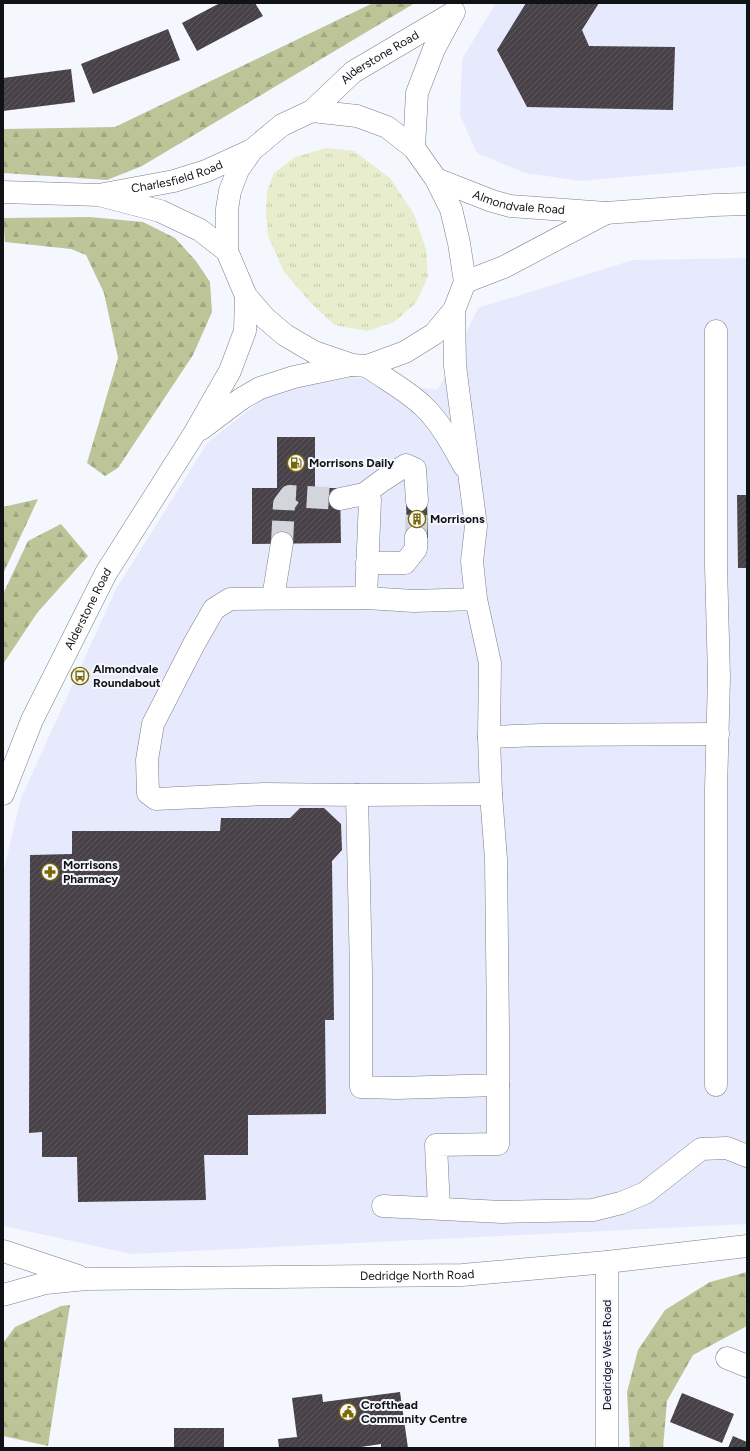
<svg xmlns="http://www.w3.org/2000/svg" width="750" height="1451" viewBox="0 0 750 1451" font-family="Figtree,sans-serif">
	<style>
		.built { fill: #e7eafc }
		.grass { fill: url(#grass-tufts) }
		.forest { fill: url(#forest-firs) }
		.building { fill: url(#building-hatch) }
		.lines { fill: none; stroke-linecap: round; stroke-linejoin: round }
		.minor-tunnel { stroke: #d3d5dc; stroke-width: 22; stroke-dasharray: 22 11; stroke-linecap: butt }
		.minor-casing { stroke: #7c7e87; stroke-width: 23 }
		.minor { stroke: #fff; stroke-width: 22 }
		.labels { text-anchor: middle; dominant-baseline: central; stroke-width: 4; stroke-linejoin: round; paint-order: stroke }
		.street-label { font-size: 12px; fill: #111216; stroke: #f5f7ff }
		.poi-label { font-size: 12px; font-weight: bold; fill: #111216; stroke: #f5f7ff; text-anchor: start }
	</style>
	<defs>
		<pattern id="grass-tufts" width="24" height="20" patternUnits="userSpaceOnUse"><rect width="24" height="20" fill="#e8edcd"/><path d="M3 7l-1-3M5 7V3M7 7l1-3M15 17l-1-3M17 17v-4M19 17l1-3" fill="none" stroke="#c6caaf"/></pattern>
		<pattern id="forest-firs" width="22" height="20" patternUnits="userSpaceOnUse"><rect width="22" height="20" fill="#bdc497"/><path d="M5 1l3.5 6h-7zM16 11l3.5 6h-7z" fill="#a1a781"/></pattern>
		<pattern id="building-hatch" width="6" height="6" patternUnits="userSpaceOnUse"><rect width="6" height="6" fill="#484147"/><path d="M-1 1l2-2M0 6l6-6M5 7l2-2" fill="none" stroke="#5e595e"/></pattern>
	</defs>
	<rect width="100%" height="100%" fill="#f5f7ff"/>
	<path class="built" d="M496,3H747V166L581,181L525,173L477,153L460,116L462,59Z
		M747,258V1224L131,1254L4,1226L3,873L21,798L116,589L208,442L272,392L352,377L438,390L478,308L633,260Z"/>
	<path class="grass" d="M326,148L354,151L390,178L414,214L426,249L428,276L416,303L394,322L368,331L334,325L309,301L284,272L268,236L266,212L267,191L274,173L295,157Z"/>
	<path class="forest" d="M373,3H415L142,166L107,180L3,173V129L115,127Z
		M90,217L143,222L175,238L196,261L210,282L212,312L193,355L118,468L105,476L87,463L118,358L104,293L86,255L71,249L5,242L3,218Z
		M38,499L3,574V507Z
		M61,524L88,556L37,613L3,664V594L28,541Z
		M747,1272V1326L693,1355L667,1401L663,1448H630L627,1392L638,1350L665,1310L710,1282Z
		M70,1305L48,1446L3,1436V1343L15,1327L61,1306Z"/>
	<path class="building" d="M220,3H255L263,16L197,51L182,23Z
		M526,3H599L582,30L589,46L675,47L673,110L527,107L497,50Z
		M168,29L180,60L93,94L81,64Z
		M71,69L75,102L3,111V78Z
		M277,437H315V488H340L341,543L252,544V488H277Z
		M737,495H747V568H738Z
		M427,500L428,538H407L406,501Z
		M300,808H324L341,824L342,850L332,861L334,1020H325L326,1114L248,1115V1155H204L206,1200L78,1202L77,1157H42V1132L29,1133L30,855L72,854V831H220L221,818H290Z
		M400,1392L408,1448H381V1444L354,1448H279L278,1439L297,1437L292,1398L322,1394L323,1402Z
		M682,1393L734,1414L722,1443L670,1422Z
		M174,1428H224V1448H174Z
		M733,1436L747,1442V1448H728Z"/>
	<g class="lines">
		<path class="minor-tunnel" d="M416,537L417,501
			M282,543L284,504L290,496L340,499"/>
		<defs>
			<g id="minor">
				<path d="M312,111L357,116L387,127L414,148L436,179L451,209L459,243L465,282L454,310L434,334L405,352L367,366L352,365L314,352L285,335L265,318L246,296L227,251V209L230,191L238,170L252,150L282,125Z"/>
				<path id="s1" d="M312,111L353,72L453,13"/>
				<path d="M414,148L417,93L434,49L454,12"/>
				<path id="s2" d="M436,179L492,201L510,206L552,209L606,213L715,205L747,204"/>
				<path d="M3,192L99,195L160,211L200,230L227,251"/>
				<path id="s3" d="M104,194L174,181L206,171L252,150"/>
				<path d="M465,282L504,267L606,213"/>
				<path d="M454,310L455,366L476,526L472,561L476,599L490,663L489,737L491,794L496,859L498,1028V1085L397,1088L361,1087V973L357,795L264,794L156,799L148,793L147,760L153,724L194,644L214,609L230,599L366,598L414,601L476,599"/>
				<path d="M716,331V566L719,677L716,790V1085"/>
				<path d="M367,366C385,379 406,390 422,405C439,420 453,446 464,466"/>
				<path d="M201,429L241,399L260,388L294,377L351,365"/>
				<path d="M364,494L383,480L406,465L415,469L417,501"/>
				<path d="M340,499L364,494L370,500L366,598"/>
				<path d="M367,563H405L416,549V537"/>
				<path d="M273,598L282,543"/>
				<path d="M489,737L541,735L718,734"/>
				<path id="s4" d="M3,794L32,720L106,573L194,434L230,371L245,331L246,296"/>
				<path d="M357,795L491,794"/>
				<path d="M383,1206L502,1212L593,1210L621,1203L645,1193L701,1149L727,1148L747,1156"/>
				<path d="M439,1208L436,1145L498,1144V1085"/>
				<path d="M3,1251L78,1276"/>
				<path d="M607,1262V1448"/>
				<path id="s5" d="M3,1295L46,1283L86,1279L462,1275L607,1262L747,1246"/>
				<path d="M727,1358L747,1366"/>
			</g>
		</defs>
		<use href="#minor" class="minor-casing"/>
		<use href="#minor" class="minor"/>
	</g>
	<defs>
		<symbol id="fuel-ring" viewBox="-11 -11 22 22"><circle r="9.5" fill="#f5f7ff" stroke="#7b6900" stroke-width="1.5"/><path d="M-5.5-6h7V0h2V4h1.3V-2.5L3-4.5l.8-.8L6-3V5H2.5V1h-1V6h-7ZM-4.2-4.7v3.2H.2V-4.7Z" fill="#7b6900"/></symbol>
		<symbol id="building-ring" viewBox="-11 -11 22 22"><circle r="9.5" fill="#f5f7ff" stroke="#7b6900" stroke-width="1.5"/><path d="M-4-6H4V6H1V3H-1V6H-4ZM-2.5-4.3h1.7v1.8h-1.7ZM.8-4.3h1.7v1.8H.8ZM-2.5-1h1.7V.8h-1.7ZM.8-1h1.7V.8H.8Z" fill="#7b6900"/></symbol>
		<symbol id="bus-ring" viewBox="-11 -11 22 22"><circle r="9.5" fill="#f5f7ff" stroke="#7b6900" stroke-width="1.5"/><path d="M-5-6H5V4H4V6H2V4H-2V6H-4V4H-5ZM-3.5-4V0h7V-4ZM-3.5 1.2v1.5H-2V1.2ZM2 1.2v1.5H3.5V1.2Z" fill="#7b6900"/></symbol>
		<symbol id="pharmacy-ring" viewBox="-11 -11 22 22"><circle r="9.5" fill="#f5f7ff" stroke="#7b6900" stroke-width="1.5"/><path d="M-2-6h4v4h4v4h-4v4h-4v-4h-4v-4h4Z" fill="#7b6900"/></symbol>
		<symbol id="civic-ring" viewBox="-11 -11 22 22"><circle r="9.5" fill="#f5f7ff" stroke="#7b6900" stroke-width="1.5"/><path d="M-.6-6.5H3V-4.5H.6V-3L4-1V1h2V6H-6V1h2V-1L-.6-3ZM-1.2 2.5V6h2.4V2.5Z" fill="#7b6900"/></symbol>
	</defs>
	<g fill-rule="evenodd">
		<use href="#fuel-ring" x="286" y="453" width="20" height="20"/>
		<use href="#building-ring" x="407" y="509" width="20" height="20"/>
		<use href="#bus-ring" x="70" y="666" width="20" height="20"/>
		<use href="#pharmacy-ring" x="40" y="862" width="20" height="20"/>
		<use href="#civic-ring" x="338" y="1402" width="20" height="20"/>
	</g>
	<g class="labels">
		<g class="street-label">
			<text stroke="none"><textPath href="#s1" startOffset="87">Alderstone Road</textPath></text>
			<text stroke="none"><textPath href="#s3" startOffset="75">Charlesfield Road</textPath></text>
			<text stroke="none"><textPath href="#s2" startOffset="87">Almondvale Road</textPath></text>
			<text stroke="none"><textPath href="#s4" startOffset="204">Alderstone Road</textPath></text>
			<text stroke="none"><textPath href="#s5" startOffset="416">Dedridge North Road</textPath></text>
			<text transform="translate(607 1355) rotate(-90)">Dedridge West Road</text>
		</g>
		<g class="poi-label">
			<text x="309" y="463">Morrisons Daily</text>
			<text x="430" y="519">Morrisons</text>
			<text x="93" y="669">Almondvale<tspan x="93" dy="14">Roundabout</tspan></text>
			<text x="63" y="865">Morrisons<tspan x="63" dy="14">Pharmacy</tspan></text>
			<text x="361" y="1405">Crofthead<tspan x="361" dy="14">Community Centre</tspan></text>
		</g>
	</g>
	<rect width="750" height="1451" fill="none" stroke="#111216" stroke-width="8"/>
</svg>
